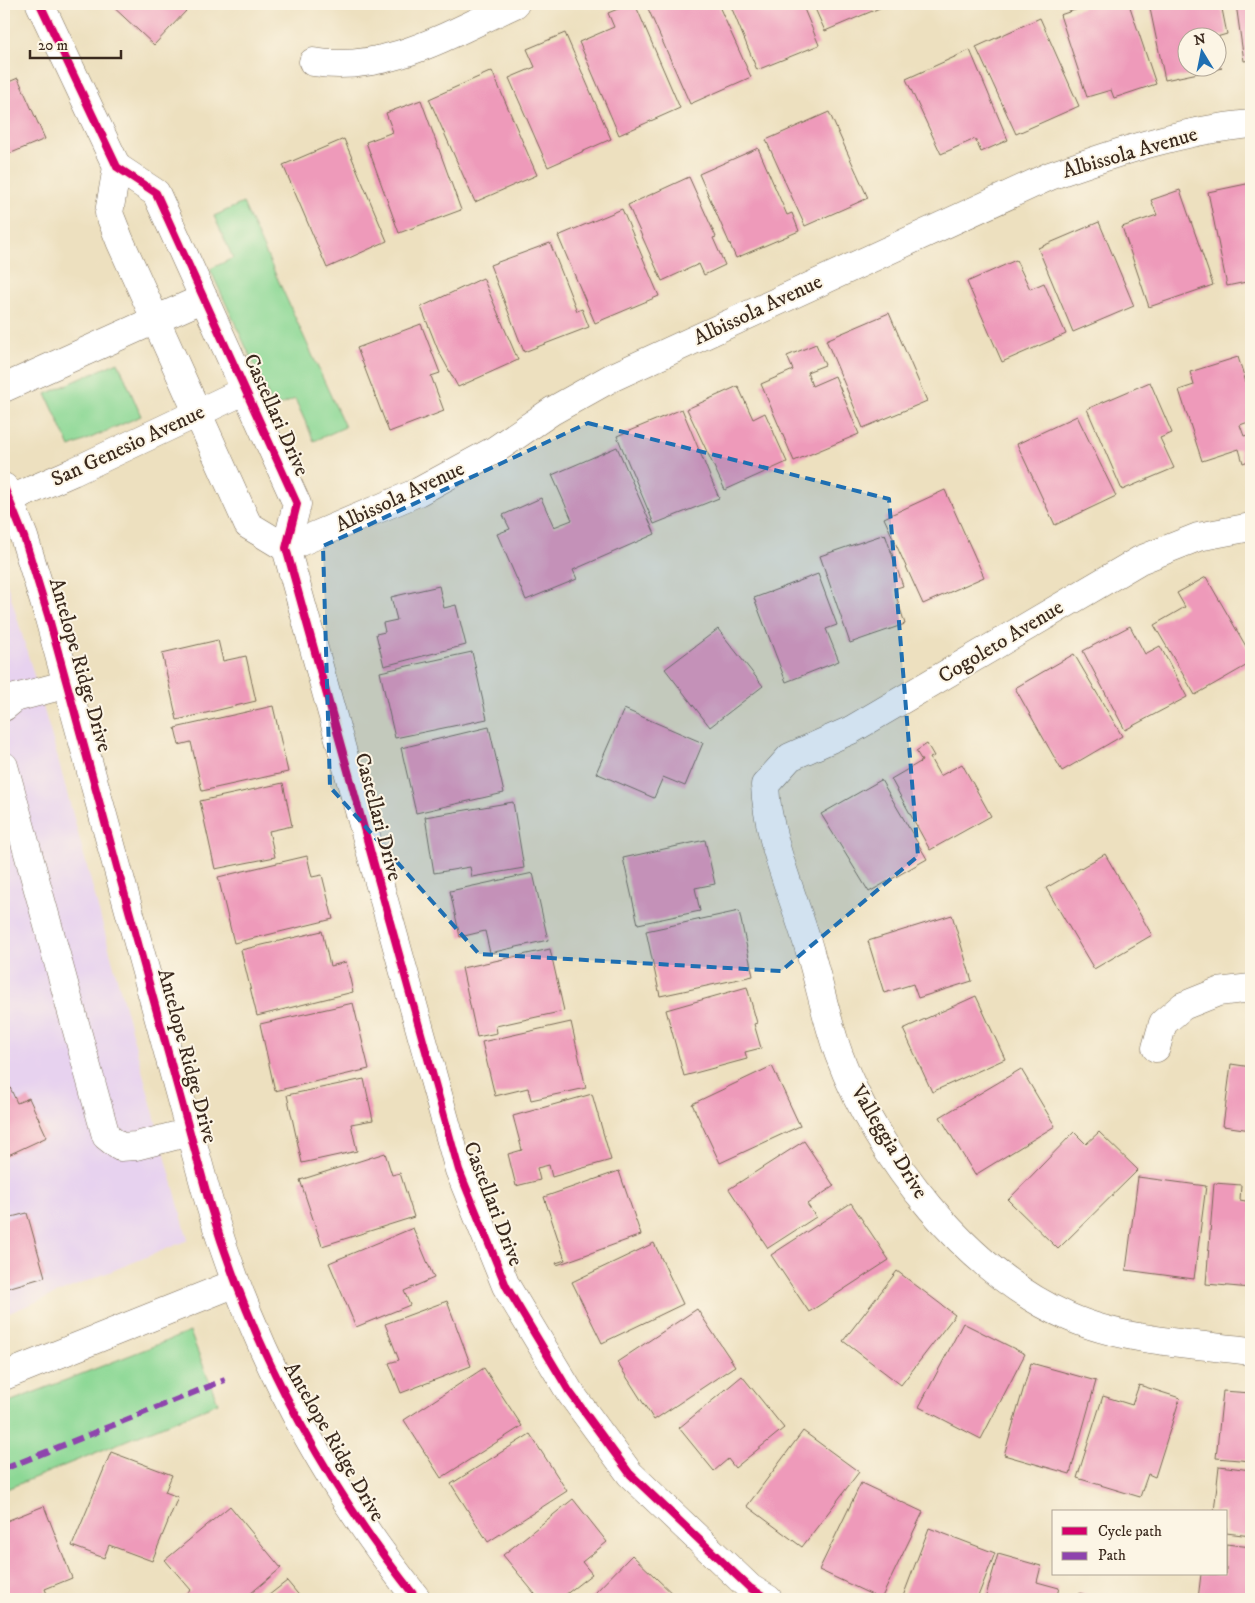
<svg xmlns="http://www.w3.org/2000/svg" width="1255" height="1603" viewBox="0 0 1255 1603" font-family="'IM FELL DW Pica',serif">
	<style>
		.built { fill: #e7d2ef }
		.green { fill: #8cd895; stroke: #64815a }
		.building { fill: #ee9aba }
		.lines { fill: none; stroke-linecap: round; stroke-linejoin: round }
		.minor-casing { stroke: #796a56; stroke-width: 29 }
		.minor { stroke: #fff; stroke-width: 28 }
		.quiet { stroke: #8e44ad; stroke-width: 6; stroke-dasharray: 12 6; stroke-linecap: butt }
		.cycleway-casing { stroke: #fcf5e5; stroke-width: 11 }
		.cycleway { stroke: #d6006c; stroke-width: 8 }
		.marked { fill: #1f6fb2; fill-opacity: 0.2; stroke: #1f6fb2; stroke-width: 4; stroke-dasharray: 10 6; stroke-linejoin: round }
		.labels { text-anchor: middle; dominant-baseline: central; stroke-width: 4; stroke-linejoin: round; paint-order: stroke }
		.street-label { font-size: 21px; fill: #3b2a1e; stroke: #fcf5e5 }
	</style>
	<rect width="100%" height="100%" fill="#fcf5e5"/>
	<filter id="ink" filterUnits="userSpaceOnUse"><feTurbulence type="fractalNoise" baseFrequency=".02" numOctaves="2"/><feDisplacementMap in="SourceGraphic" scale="10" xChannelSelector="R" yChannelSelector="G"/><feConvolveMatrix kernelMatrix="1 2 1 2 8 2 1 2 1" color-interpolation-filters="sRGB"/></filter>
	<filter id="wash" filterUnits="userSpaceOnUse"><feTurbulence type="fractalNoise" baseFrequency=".0096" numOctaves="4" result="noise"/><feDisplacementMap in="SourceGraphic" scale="20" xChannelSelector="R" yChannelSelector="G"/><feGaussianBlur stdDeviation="1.12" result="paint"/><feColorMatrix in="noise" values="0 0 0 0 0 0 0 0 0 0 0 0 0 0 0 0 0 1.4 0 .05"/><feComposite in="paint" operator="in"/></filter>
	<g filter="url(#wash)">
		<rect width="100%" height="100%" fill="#ede0bf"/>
		<path class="built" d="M4,573L53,741L188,1240L4,1315Z"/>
		<path class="green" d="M243,203L345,427L314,441L295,399L274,408L210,269L233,258L214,216Z
			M118,362L141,416L70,447L46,394Z
			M190,1332L218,1403L4,1490V1404Z"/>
		<g id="blocks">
			<path class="building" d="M110,4H178L186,11L154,45Z
				M630,4H635L680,108L619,135L579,42L614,27L608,13Z
				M646,4H718L751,77L690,104Z
				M730,4H802L819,45L757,70Z
				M813,4H889L825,31Z
				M1093,4H1129L1156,84L1114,98L1111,90L1087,97L1060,15Z
				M1149,4H1221L1227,34L1213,38H1188V68H1222L1165,80Z
				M1236,4H1251V60L1244,61Z
				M1040,18L1079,106L1016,134L976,47Z
				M565,33L611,139L548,167L509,78L535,67L527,49Z
				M970,50L1008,140L981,152L975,139L941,154L906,79Z
				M492,71L537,175L475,202L429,99Z
				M18,78L45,139L4,156V84Z
				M421,100L461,210L399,233L366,142L393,132L386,113Z
				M829,112L868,198L805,226L766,140Z
				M344,139L387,241L327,268L283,165Z
				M758,148L787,215L792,213L799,231L736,258L699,174Z
				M689,177L716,237L713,238L725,265L704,275L699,264L662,281L628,205Z
				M1251,183V281L1227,286L1208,192Z
				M1180,190L1213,285L1149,307L1122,227L1157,215L1151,200Z
				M622,209L659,296L595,323L558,236Z
				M1099,222L1134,306L1073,332L1038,248Z
				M550,243L577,311L582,309L589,327L524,352L490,265Z
				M1016,260L1030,289L1044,283L1066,334L1002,362L967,282Z
				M483,278L518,360L458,387L438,350L421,307Z
				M889,313L927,401L863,428L826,340Z
				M421,324L440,373L431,376L444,411L389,432L357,348Z
				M816,344L825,365L807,372L812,386L835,376L859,434L794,461L761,384L793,370L787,356Z
				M1238,357L1251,398V421L1240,425L1244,436L1251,434V460L1243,463L1239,449L1202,461L1179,390L1194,385L1190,372Z
				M1150,382L1172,433L1160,438L1174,468L1122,490L1087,409Z
				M738,386L753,419L765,413L787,462L725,490L687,409Z
				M682,409L719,498L654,524L617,436Z
				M1077,416L1116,496L1055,525L1017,444Z
				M617,447L655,534L573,570L577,579L526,600L497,534L510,529L503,515L541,498L554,527L572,520L552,475Z
				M945,490L984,577L923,604L884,518Z
				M885,534L903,586L894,589L905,624L850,643L820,556Z
				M818,574L837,625L826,629L839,661L786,682L754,598Z
				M1206,577L1251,655V663L1195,695L1154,625L1185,607L1177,593Z
				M439,586L444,608L456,605L466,645L384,666L376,634L385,632L383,623L397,620L391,597Z
				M1130,626L1145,654L1160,646L1187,697L1125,730L1083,651Z
				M718,629L763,686L710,727L665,669Z
				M218,640L223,661L246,656L256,701L177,720L162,653Z
				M472,652L487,719L395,738L380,672Z
				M1074,654L1122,736L1062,771L1015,688Z
				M273,706L288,772L202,791L191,742L179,745L175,728Z
				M624,709L703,743L685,786L663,777L654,798L596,773Z
				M489,727L504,793L416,813L401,748Z
				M927,744L934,756L930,758L940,776L962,764L991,816L930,850L891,779L922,761L916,751Z
				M881,780L927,859L869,892L821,814Z
				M283,783L292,826L269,831L275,857L215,869L200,801Z
				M513,802L524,868L472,877L470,867L434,873L425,817Z
				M705,840L715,884L695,888L700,911L638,924L623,858Z
				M1105,854L1152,935L1094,969L1046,888Z
				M307,856L312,877L322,875L333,919L234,943L218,877Z
				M533,873L548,940L490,953L485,931L460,937L450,891Z
				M739,911L753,976L660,996L646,931Z
				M952,915L972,981L918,998L913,984L884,993L868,941Z
				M322,931L330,966L346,962L353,992L257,1016L241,950Z
				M550,949L564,1011L496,1026L497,1033L477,1037L462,968Z
				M747,987L757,1023L754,1024L761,1048L745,1052L747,1059L684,1076L666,1010Z
				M976,996L1005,1059L932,1092L903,1029Z
				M353,1003L369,1069L275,1091L260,1024Z
				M571,1022L586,1088L531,1100L528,1088L495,1096L482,1042Z
				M1231,1064L1251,1067V1130L1223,1126Z
				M772,1066L800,1126L720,1163L692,1104Z
				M1021,1069L1055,1126L975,1175L940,1117Z
				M4,1074L17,1103L29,1098L47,1137L4,1157Z
				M364,1079L373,1120L351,1124L357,1151L302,1163L287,1095Z
				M592,1094L611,1160L552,1177L549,1165L537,1168L540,1180L516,1186L508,1154L522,1150L513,1116Z
				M1074,1132L1086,1144L1099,1132L1138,1170L1058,1249L1008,1200Z
				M804,1141L834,1186L807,1204L816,1217L768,1248L729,1189Z
				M385,1153L392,1175L400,1173L414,1217L322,1246L300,1180Z
				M619,1171L641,1235L557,1265L556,1263L565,1260L544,1197Z
				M1138,1177L1206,1186L1194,1279L1126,1270Z
				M1214,1183L1241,1185L1240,1200L1251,1202V1288L1206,1284Z
				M851,1203L889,1260L809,1312L771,1255Z
				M27,1213L45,1277L4,1289V1219Z
				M413,1228L434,1278L404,1291L410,1305L356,1327L329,1263Z
				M654,1243L683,1304L602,1343L572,1282Z
				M897,1271L955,1315L901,1385L843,1341Z
				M447,1301L471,1366L401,1393L389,1363L399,1360L385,1324Z
				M697,1309L735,1366L654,1420L617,1362Z
				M963,1323L1025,1354L981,1439L919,1407Z
				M1031,1363L1096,1381L1070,1474L1004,1455Z
				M484,1368L522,1426L441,1478L404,1420Z
				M742,1376L784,1428L735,1468L728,1459L714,1471L679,1428Z
				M1139,1385L1180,1398L1155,1477L1148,1474L1140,1497L1077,1478L1103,1396L1132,1405Z
				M1223,1391L1251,1393V1461L1216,1458Z
				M803,1431L859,1472L802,1547L747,1506Z
				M530,1434L567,1491L488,1542L451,1484Z
				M111,1452L172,1475L165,1492L178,1497L152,1561L109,1545L104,1558L72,1546Z
				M1219,1466L1251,1470V1536L1226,1533V1512H1214Z
				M861,1483L923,1512L881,1599L819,1570Z
				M573,1499L607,1542L582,1562L592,1574L560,1599H539L503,1555Z
				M44,1506L72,1578L45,1589L49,1599H4V1522Z
				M230,1506L281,1568L244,1599H180L191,1590L165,1560Z
				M929,1528L995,1553L977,1599H902Z
				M1226,1544L1251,1547V1599H1198L1201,1574H1226Z
				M998,1554L1041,1566L1037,1582L1059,1588L1056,1599H985Z
				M632,1555L678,1599H589Z
				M287,1581L302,1599H264Z
				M1079,1593L1100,1599H1078Z"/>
		</g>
	</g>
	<g filter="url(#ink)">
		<use href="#blocks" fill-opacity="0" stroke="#796a56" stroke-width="1"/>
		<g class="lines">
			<defs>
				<path id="minor" d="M40,4L117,167L156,193L297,504L286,548L459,1170L506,1286L569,1391L630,1474L750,1588L768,1599
					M313,62C386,74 451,33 515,4
					M117,167L109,213L120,241L248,525L286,548
					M4,388L204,298
					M4,487L24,537L48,615L209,1202C252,1348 322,1480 417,1599
					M4,502L73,472L246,390
					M1251,527L1198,537L1140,560L851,730L790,757L765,785C767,839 795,899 810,952C820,986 827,1022 839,1055C877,1157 968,1273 1069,1317C1123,1341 1193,1344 1251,1351
					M286,548L418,492L495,450L552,411L611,378L1050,176C1115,153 1182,130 1251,124
					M4,707L15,698L68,684
					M4,766L106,1136L120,1147L136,1146L190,1132
					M1156,1048L1163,1023L1183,1006L1218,992L1251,988
					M4,1376L236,1283"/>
			</defs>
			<use href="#minor" class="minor-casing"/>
			<use href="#minor" class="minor"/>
			<path class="quiet" d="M4,1469L225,1380"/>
			<defs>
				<path id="cycleway" d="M40,4L117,167L156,193L297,504L286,548L459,1170L506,1286L569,1391L630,1474L750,1588L768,1599
					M4,487L24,537L48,615L209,1202C252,1348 322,1480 417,1599"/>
			</defs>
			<use href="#cycleway" class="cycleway-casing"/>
			<use href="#cycleway" class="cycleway"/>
		</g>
	</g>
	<path class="marked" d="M588,423L889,499L918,856L781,971L479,954L330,787L323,546Z"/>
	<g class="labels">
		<g class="street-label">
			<text transform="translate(1130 153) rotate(-16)">Albissola Avenue</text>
			<text transform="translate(758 310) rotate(-25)">Albissola Avenue</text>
			<text transform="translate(276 415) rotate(66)">Castellari Drive</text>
			<text transform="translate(128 446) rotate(-25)">San Genesio Avenue</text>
			<text transform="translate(400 497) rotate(-25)">Albissola Avenue</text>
			<text transform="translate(1001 642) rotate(-31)">Cogoleto Avenue</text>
			<text transform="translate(80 665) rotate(74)">Antelope Ridge Drive</text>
			<text transform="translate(378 817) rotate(75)">Castellari Drive</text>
			<text transform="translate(187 1056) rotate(75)">Antelope Ridge Drive</text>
			<text transform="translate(889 1142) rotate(59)">Valleggia Drive</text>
			<text transform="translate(493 1204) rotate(69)">Castellari Drive</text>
			<text transform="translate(334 1442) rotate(60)">Antelope Ridge Drive</text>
		</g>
	</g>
	<rect width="1255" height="1603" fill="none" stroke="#fcf5e5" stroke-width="20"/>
	<rect x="1052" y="1510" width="175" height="65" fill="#fcf5e5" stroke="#afa495"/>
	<rect x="1062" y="1527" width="25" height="8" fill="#d6006c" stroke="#afa495"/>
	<text x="1098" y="1536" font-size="15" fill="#3b2a1e">Cycle path</text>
	<rect x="1062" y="1552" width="25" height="8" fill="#8e44ad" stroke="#afa495"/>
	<text x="1098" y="1560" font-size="15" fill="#3b2a1e">Path</text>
	<g transform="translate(1202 52) rotate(350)"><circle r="24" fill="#fcf5e5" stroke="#afa495"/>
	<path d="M0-4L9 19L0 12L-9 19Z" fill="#1f6fb2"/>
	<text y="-8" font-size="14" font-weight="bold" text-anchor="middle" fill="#3b2a1e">N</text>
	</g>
	<path d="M30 50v8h91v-8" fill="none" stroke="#3b2a1e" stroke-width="2.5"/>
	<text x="38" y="50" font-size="15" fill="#3b2a1e" stroke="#fcf5e5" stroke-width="4" paint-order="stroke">20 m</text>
</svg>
